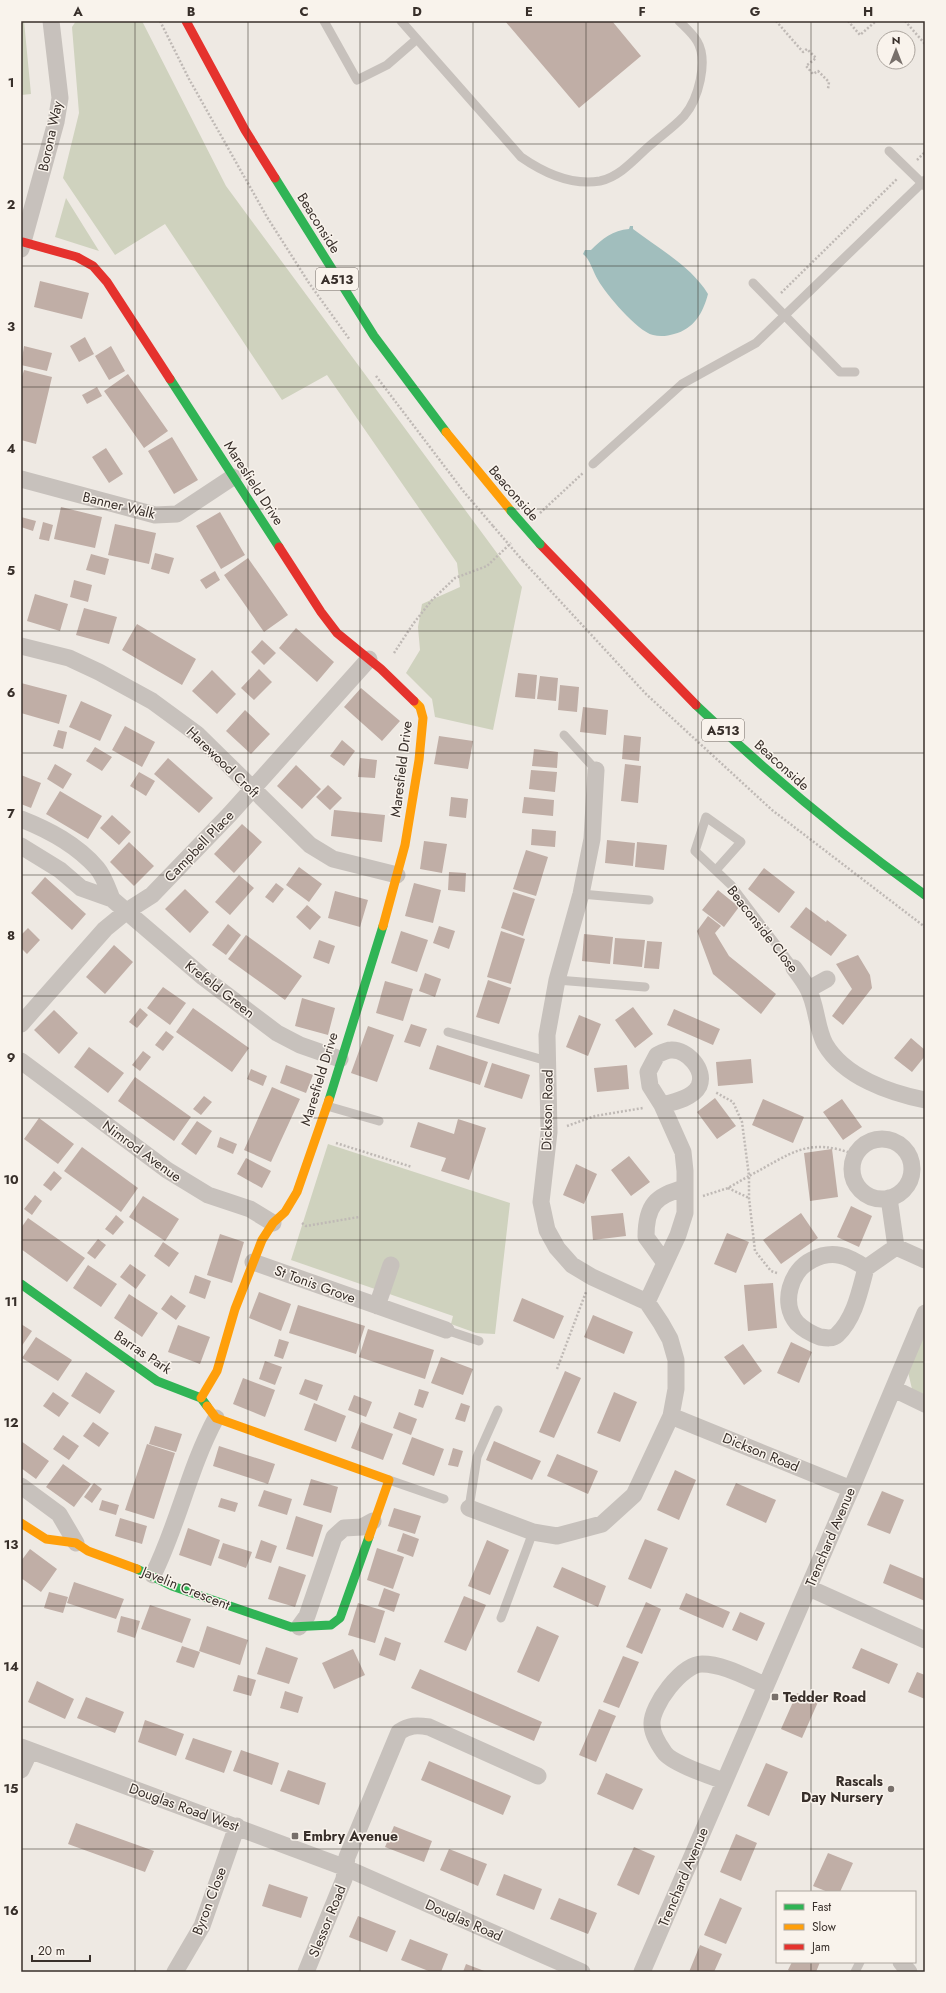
<svg xmlns="http://www.w3.org/2000/svg" width="946" height="1993" viewBox="0 0 946 1993" font-family="Jost,sans-serif">
	<style>
		.green { fill: #cfd2be }
		.water { fill: #a1bebd }
		.building { fill: #c0aea6 }
		.lines { fill: none; stroke-linecap: round; stroke-linejoin: round }
		.path { stroke: #bfb9b5; stroke-width: 2.5; stroke-dasharray: 2 2; stroke-linecap: butt }
		.lane { stroke: #c7c1bc; stroke-width: 9 }
		.street { stroke: #c7c1bc; stroke-width: 17 }
		.fast { stroke: #30b455; stroke-width: 9 }
		.slow { stroke: #ff9f0a; stroke-width: 9 }
		.jam { stroke: #e5322d; stroke-width: 9 }
		.path-bridge { stroke: #bfb9b5; stroke-width: 2.5; stroke-dasharray: 2 2; stroke-linecap: butt }
		.fast-bridge { stroke: #30b455; stroke-width: 9 }
		.grid { fill: none; stroke: #382f2a; stroke-width: 1; stroke-opacity: 0.55 }
		.poi-dot { fill: #78706b; stroke: #f9f3ec; stroke-width: 1.5 }
		.labels { text-anchor: middle; dominant-baseline: central; stroke-width: 3; stroke-linejoin: round; paint-order: stroke }
		.shield { fill: #f9f3ec; stroke: #726a64; stroke-width: 1 }
		.shield-label { font-size: 13px; font-weight: bold; fill: #382f2a }
		.street-label { font-size: 14px; fill: #382f2a; stroke: #f9f3ec }
		.poi-label { font-size: 14px; font-weight: bold; fill: #382f2a; stroke: #f9f3ec; text-anchor: start }
		.neatline { fill: none; stroke: #382f2a; stroke-width: 1.5 }
		.grid-label { font-size: 13px; text-anchor: middle; font-weight: bold; fill: #382f2a }
	</style>
	<rect width="100%" height="100%" fill="#eee9e3"/>
	<path class="green" d="M21,21H24L31,94L21,95Z
		M76,21H142L226,186L522,587L493,730L435,717L432,699L406,673L420,650L418,627L422,604L460,587L457,563L327,375L282,400L165,224L115,255L63,178L79,113L72,27Z
		M66,198L99,251L55,237Z
		M328,1144L510,1203L495,1334L476,1333L451,1324L453,1316L291,1260Z
		M925,1333V1396L912,1389L908,1372Z"/>
	<path class="water" d="M630,226H633V229C658,248 692,267 708,294C703,313 694,329 674,334C668,336 660,337 653,335C637,331 606,294 598,280C593,272 590,259 583,254L585,250H591C602,239 613,230 629,229Z"/>
	<path class="building" d="M505,21H612L641,56L579,108Z
		M40,281L89,293L82,319L34,307Z
		M85,337L94,354L79,362L70,346Z
		M24,346L52,353L47,371L21,365Z
		M111,346L125,371L109,380L95,356Z
		M24,370L52,377L36,444L21,440V380Z
		M128,374L168,431L144,448L104,391Z
		M97,387L102,396L87,404L82,395Z
		M172,437L198,480L174,494L148,451Z
		M106,448L123,474L109,483L92,457Z
		M61,507L102,517L95,548L54,539Z
		M220,512L245,555L221,569L196,526Z
		M21,517L36,521L33,531L21,527Z
		M43,522L53,525L49,541L39,539Z
		M115,524L156,533L149,564L108,555Z
		M155,553L174,558L169,574L151,569Z
		M91,554L109,559L105,575L86,570Z
		M248,558L288,615L264,632L224,575Z
		M215,571L220,580L206,589L200,580Z
		M74,580L92,585L88,602L70,597Z
		M35,594L68,604L60,631L27,621Z
		M84,608L117,617L109,644L76,635Z
		M137,624L196,659L182,685L122,650Z
		M296,628L334,662L317,682L279,648Z
		M262,640L276,653L264,665L251,652Z
		M259,669L272,682L254,700L241,688Z
		M212,670L236,694L217,714L192,691Z
		M518,673L537,675L535,699L515,697Z
		M540,676L558,678L556,701L537,699Z
		M21,683L67,695L59,724L21,713Z
		M560,685L579,687L577,712L558,710Z
		M361,688L400,721L382,741L344,707Z
		M81,701L112,715L100,741L69,727Z
		M583,707L608,710L606,735L580,732Z
		M245,710L270,734L251,754L226,731Z
		M125,726L155,742L142,767L112,750Z
		M58,730L67,732L63,749L53,746Z
		M624,735L641,737L639,761L622,759Z
		M439,736L473,741L468,769L434,764Z
		M342,740L355,751L344,766L330,756Z
		M95,747L112,757L102,771L86,761Z
		M534,749L558,752L557,768L532,766Z
		M168,758L213,798L199,813L154,774Z
		M360,758L377,760L375,778L358,777Z
		M55,764L72,774L63,789L47,779Z
		M625,764L641,766L638,803L621,801Z
		M296,765L321,789L302,809L277,786Z
		M531,770L557,772L555,792L529,789Z
		M139,772L155,781L146,796L130,786Z
		M21,775L41,783L31,808L21,804Z
		M328,785L342,798L330,810L316,797Z
		M60,791L102,816L88,839L46,814Z
		M451,797L468,799L466,818L449,816Z
		M524,797L554,800L553,816L522,813Z
		M334,810L385,815L382,842L331,836Z
		M112,815L131,832L119,845L100,828Z
		M242,824L262,842L234,873L214,854Z
		M532,829L556,831L555,847L531,845Z
		M607,840L635,843L633,866L605,863Z
		M424,841L447,844L442,873L420,869Z
		M129,842L154,866L134,886L110,862Z
		M637,842L667,845L664,870L635,867Z
		M526,850L548,857L536,896L513,889Z
		M299,867L322,884L309,902L286,885Z
		M764,868L795,892L779,913L748,889Z
		M449,872L466,873L465,892L448,890Z
		M239,875L254,888L230,915L215,902Z
		M45,877L86,914L72,930L31,893Z
		M276,883L284,889L273,903L265,897Z
		M414,883L441,890L433,923L405,916Z
		M185,889L209,912L190,933L165,909Z
		M718,890L739,907L724,927L702,910Z
		M335,891L368,900L360,927L328,918Z
		M513,892L535,899L523,936L501,928Z
		M307,905L321,917L310,930L296,917Z
		M806,907L826,922L827,920L847,935L831,956L790,927Z
		M708,916L721,926L715,933L729,956L776,994L761,1014L713,974L697,931Z
		M228,924L241,935L226,955L212,945Z
		M439,926L455,931L449,949L433,943Z
		M28,928L40,940L27,954L21,948V935Z
		M401,931L428,940L417,972L391,963Z
		M501,931L525,939L511,984L487,977Z
		M584,934L613,937L610,964L582,961Z
		M246,935L302,976L285,1000L228,959Z
		M615,938L645,940L642,967L613,964Z
		M319,940L335,946L329,964L313,958Z
		M647,941L662,942L659,969L644,968Z
		M114,945L133,962L105,994L86,977Z
		M858,955L870,975L872,988L843,1025L832,1016L852,989L836,964Z
		M425,973L441,979L435,997L419,991Z
		M488,980L511,988L499,1024L476,1017Z
		M385,981L413,989L403,1021L376,1013Z
		M163,987L186,1003L170,1025L147,1008Z
		M302,998L335,1008L328,1035L295,1026Z
		M633,1007L653,1034L635,1048L615,1020Z
		M140,1008L148,1015L137,1028L129,1022Z
		M193,1008L249,1048L232,1072L176,1032Z
		M674,1009L720,1029L713,1045L667,1025Z
		M54,1010L78,1033L59,1054L34,1030Z
		M579,1015L601,1024L588,1056L566,1047Z
		M411,1024L427,1029L420,1047L404,1042Z
		M368,1026L394,1035L377,1082L351,1073Z
		M166,1031L174,1037L163,1051L155,1045Z
		M911,1038L925,1050V1056L912,1072L894,1058Z
		M437,1045L488,1062L480,1085L429,1069Z
		M89,1047L124,1073L108,1093L74,1067Z
		M143,1051L151,1057L140,1071L132,1065Z
		M751,1059L753,1083L718,1086L716,1062Z
		M492,1063L530,1075L522,1099L484,1087Z
		M286,1065L313,1075L306,1093L280,1083Z
		M627,1065L629,1089L597,1092L594,1068Z
		M251,1069L267,1076L263,1086L247,1079Z
		M135,1077L191,1117L174,1141L118,1101Z
		M272,1087L300,1099L271,1162L244,1150Z
		M204,1096L212,1102L201,1115L193,1109Z
		M715,1098L736,1126L717,1139L697,1112Z
		M763,1099L804,1117L793,1143L752,1125Z
		M842,1099L862,1127L843,1140L823,1112Z
		M39,1118L74,1144L58,1164L24,1139Z
		M458,1119L486,1128L469,1180L441,1171L446,1158L410,1147L418,1122L454,1134Z
		M197,1121L212,1131L196,1155L181,1144Z
		M220,1137L237,1144L233,1154L217,1147Z
		M82,1147L138,1188L121,1212L64,1171Z
		M832,1149L838,1197L810,1201L804,1153Z
		M629,1156L650,1182L631,1196L611,1170Z
		M246,1158L271,1171L262,1188L237,1174Z
		M576,1164L597,1174L584,1204L563,1195Z
		M54,1171L62,1178L51,1191L43,1185Z
		M35,1195L42,1201L32,1215L24,1209Z
		M143,1196L179,1219L165,1241L129,1217Z
		M851,1206L872,1216L859,1247L837,1237Z
		M623,1213L626,1236L593,1240L591,1216Z
		M801,1213L818,1238L781,1264L763,1240Z
		M116,1215L124,1222L113,1235L105,1229Z
		M28,1218L85,1258L67,1282L21,1249V1228Z
		M727,1233L749,1242L736,1273L714,1264Z
		M220,1234L244,1242L232,1283L207,1275Z
		M98,1239L106,1245L95,1259L87,1253Z
		M163,1242L179,1253L169,1267L154,1256Z
		M130,1264L146,1275L136,1289L120,1277Z
		M88,1265L117,1284L101,1307L73,1288Z
		M195,1275L211,1281L205,1299L189,1293Z
		M773,1283L777,1328L748,1331L744,1285Z
		M259,1292L291,1304L281,1331L249,1318Z
		M129,1294L158,1313L142,1337L114,1318Z
		M171,1295L186,1306L176,1320L161,1309Z
		M522,1298L564,1316L554,1339L513,1321Z
		M298,1305L365,1326L356,1354L289,1333Z
		M593,1315L633,1332L624,1354L584,1337Z
		M21,1324L32,1331L21,1347Z
		M178,1325L210,1337L200,1364L168,1352Z
		M368,1329L434,1350L425,1379L359,1357Z
		M36,1337L72,1360L58,1381L22,1358Z
		M279,1339L289,1342L283,1359L274,1356Z
		M791,1342L812,1352L799,1383L777,1373Z
		M743,1344L762,1371L744,1385L724,1357Z
		M441,1357L473,1369L463,1395L431,1383Z
		M265,1361L282,1367L275,1385L259,1379Z
		M565,1371L581,1378L554,1438L539,1432Z
		M86,1372L115,1391L100,1414L71,1396Z
		M243,1378L275,1390L265,1417L233,1404Z
		M305,1379L323,1385L317,1401L299,1394Z
		M419,1389L429,1392L423,1408L414,1405Z
		M53,1392L69,1403L59,1417L43,1406Z
		M614,1392L637,1402L620,1442L597,1433Z
		M354,1395L372,1402L366,1417L348,1410Z
		M314,1403L346,1416L336,1442L304,1430Z
		M461,1403L470,1406L465,1422L455,1419Z
		M399,1412L417,1419L411,1435L393,1428Z
		M93,1422L109,1433L99,1447L83,1436Z
		M361,1422L393,1434L383,1460L351,1448Z
		M155,1426L182,1434L176,1452L149,1444Z
		M63,1435L79,1446L69,1460L53,1449Z
		M412,1437L444,1449L434,1476L402,1464Z
		M21,1441L49,1461L36,1479L21,1468Z
		M494,1441L541,1461L532,1480L486,1460Z
		M147,1444L175,1453L154,1519L125,1510Z
		M219,1446L275,1464L268,1484L213,1466Z
		M453,1448L463,1451L458,1467L448,1465Z
		M557,1454L598,1471L588,1494L547,1476Z
		M63,1464L91,1484L74,1507L46,1487Z
		M675,1470L696,1480L679,1520L657,1510Z
		M311,1479L338,1487L331,1513L303,1505Z
		M94,1483L102,1489L92,1503L84,1497Z
		M736,1483L776,1500L766,1523L726,1505Z
		M264,1490L292,1499L287,1515L258,1506Z
		M882,1491L904,1500L890,1534L867,1525Z
		M221,1498L238,1503L235,1512L218,1507Z
		M102,1500L119,1505L116,1515L99,1510Z
		M394,1508L421,1516L415,1534L388,1526Z
		M296,1516L323,1525L313,1557L286,1549Z
		M120,1518L147,1526L142,1544L115,1536Z
		M188,1528L220,1540L211,1566L179,1555Z
		M403,1533L419,1539L413,1557L397,1551Z
		M645,1539L668,1548L651,1589L628,1579Z
		M261,1540L277,1546L271,1563L255,1558Z
		M487,1540L509,1550L490,1595L468,1586Z
		M223,1543L252,1552L246,1568L218,1558Z
		M377,1548L404,1557L393,1589L367,1580Z
		M30,1549L57,1569L41,1592L21,1578V1561Z
		M890,1564L925,1579V1601L883,1583Z
		M279,1566L306,1575L295,1607L268,1599Z
		M562,1567L606,1586L598,1607L553,1587Z
		M74,1582L124,1599L116,1619L67,1603Z
		M384,1588L400,1594L394,1612L378,1606Z
		M49,1592L68,1597L63,1613L44,1608Z
		M686,1593L730,1612L723,1628L679,1609Z
		M464,1596L486,1605L466,1651L444,1642Z
		M646,1602L661,1609L642,1654L626,1647Z
		M358,1603L385,1611L375,1643L348,1635Z
		M150,1605L191,1619L182,1643L141,1629Z
		M740,1612L765,1623L757,1641L732,1630Z
		M121,1616L140,1621L135,1638L117,1632Z
		M207,1626L248,1640L240,1665L199,1651Z
		M537,1626L559,1636L539,1682L517,1672Z
		M385,1637L401,1643L395,1661L379,1655Z
		M182,1646L200,1652L194,1668L176,1662Z
		M266,1647L298,1658L289,1684L257,1674Z
		M861,1648L898,1664L889,1684L852,1668Z
		M353,1649L365,1675L334,1689L322,1663Z
		M623,1656L639,1662L619,1708L603,1702Z
		M420,1669L542,1722L534,1741L411,1688Z
		M917,1672L925,1675V1699L908,1692Z
		M238,1675L256,1680L251,1696L233,1691Z
		M37,1681L74,1699L65,1719L28,1702Z
		M285,1691L303,1697L298,1713L280,1708Z
		M797,1693L818,1702L802,1738L781,1729Z
		M86,1697L124,1712L115,1733L77,1718Z
		M599,1709L616,1716L596,1762L579,1755Z
		M145,1720L184,1734L176,1756L138,1742Z
		M193,1738L232,1751L224,1773L185,1759Z
		M241,1750L279,1763L272,1785L233,1771Z
		M429,1761L511,1796L503,1815L421,1780Z
		M766,1763L788,1772L769,1816L747,1806Z
		M288,1770L326,1783L319,1805L280,1791Z
		M606,1773L643,1789L633,1810L597,1794Z
		M76,1823L154,1851L145,1872L68,1844Z
		M394,1826L432,1841L424,1862L385,1847Z
		M736,1834L757,1843L741,1881L720,1872Z
		M634,1847L655,1856L639,1895L617,1885Z
		M449,1849L487,1864L478,1886L440,1870Z
		M828,1853L853,1863L840,1892H828L813,1886Z
		M504,1874L542,1889L534,1910L496,1895Z
		M269,1884L308,1897L301,1918L262,1906Z
		M559,1898L597,1913L588,1934L550,1919Z
		M720,1898L742,1908L726,1944L704,1935Z
		M358,1916L396,1931L387,1952L349,1937Z
		M410,1939L448,1954L441,1972H431L401,1960Z
		M700,1945L722,1954L714,1972H689Z
		M792,1962H820L816,1972H792L788,1970Z
		M466,1964L487,1972H463Z"/>
	<g class="lines">
		<path class="path" d="M160,21L189,79L267,217L309,283L350,340
			M776,21L803,52L807,49L816,58L806,66L813,74L818,71L829,82L828,89
			M848,21L860,35L876,21
			M905,21L925,44
			M917,160L925,152
			M781,293L897,179
			M376,376L464,492L493,526
			M540,513L583,473
			M523,561L646,694L772,810L925,927
			M394,653L413,624L432,600L455,578L487,566L511,543
			M567,1126L595,1116L643,1108
			M336,1143L412,1167
			M728,1188L749,1198
			M703,1196L728,1188L749,1176L742,1122L733,1102L715,1092
			M302,1223L306,1226L359,1217
			M777,1273L771,1271L755,1251L749,1198V1176C791,1154 807,1136 856,1155
			M557,1369L586,1292"/>
		<path class="lane" d="M324,21L357,80L387,65L417,39
			M401,21L521,157C544,173 571,186 600,181C619,177 634,160 647,148C659,137 673,128 684,116C698,100 709,61 697,41C693,34 685,27 679,21
			M889,151L925,186
			M753,283L840,372H855
			M593,464L682,384L756,343L925,180
			M564,735L596,770
			M716,870L741,842L706,817L695,851L731,885L794,968
			M581,894L649,900
			M557,980L645,987
			M448,1032L547,1061
			M327,1106L379,1121
			M446,1330L479,1341
			M389,1480L444,1499
			M469,1508L477,1457L498,1410
			M501,1618L533,1532
			M855,1972L860,1962"/>
		<path class="street" d="M21,249L56,122L60,98L51,21
			M21,479L155,515L177,514L233,477
			M21,646L69,658L99,672L152,701L197,734L310,845L333,859L397,875
			M596,770L592,839L581,894L557,980L547,1035L549,1132L541,1202L547,1230L557,1248L572,1265L592,1277L647,1302L661,1323L670,1339L676,1360V1389L671,1416
			M21,819C49,830 76,844 97,868C104,876 108,889 112,899
			M21,846L60,870L81,888L112,899L203,977L277,1033L300,1045L340,1059
			M794,968C799,975 804,981 808,989C817,1006 816,1027 825,1044C844,1077 890,1093 925,1100
			M809,989L827,979
			M21,1024L105,929L127,911L152,895L230,814L369,659
			M21,1061L167,1170L208,1195L250,1209L273,1223
			M852 1169a30 30 0 1 1 60 0a30 30 0 1 1-60 0Z
			M889,1198L896,1247
			M896,1247L925,1260
			M253,1262L446,1330
			M665,1263L646,1237C646,1205 656,1195 685,1188
			M866,1268C848,1256 833,1249 812,1260C791,1270 780,1303 797,1323C803,1329 812,1334 820,1337C826,1338 833,1339 837,1335C855,1318 860,1290 866,1268L896,1247
			M647,1302L678,1235L685,1213V1171L683,1152L662,1105L650,1086L648,1072L657,1055C661,1053 667,1050 671,1050C687,1049 706,1070 699,1086C693,1098 674,1102 662,1105
			M377,1306L391,1265
			M894,1389L925,1404
			M21,1486L59,1514L76,1543
			M469,1508L533,1532L557,1536L602,1524L634,1495L671,1416L851,1489
			M153,1575C178,1525 189,1468 216,1418
			M809,1588L925,1640
			M299,1627L307,1616L334,1537L344,1528L362,1527L373,1521
			M21,1747L346,1868L582,1972
			M21,1770L30,1751
			M724,1781C710,1776 671,1763 664,1752C659,1745 652,1733 652,1724C651,1706 682,1664 702,1664C723,1664 746,1677 765,1685
			M901,1962L909,1972
			M175,1972L202,1926L237,1826
			M306,1972L344,1879L347,1857L399,1732C409,1725 417,1725 429,1727L538,1776
			M642,1972L851,1489L925,1313"/>
		<path class="fast" d="M275,178L374,336L446,432
			M170,379L279,547
			M696,705C768,774 844,837 925,895
			M329,1100L383,926
			M21,1284L157,1381L201,1398L207,1406
			M137,1569L172,1586L291,1627L331,1625L340,1618L369,1537"/>
		<path class="slow" d="M446,432L511,511
			M383,926L405,845L419,760L423,718L420,707L414,701
			M201,1398L217,1371L235,1309L262,1240L273,1223L285,1212L297,1192L329,1100
			M207,1406L216,1418L389,1480L369,1537
			M21,1523L46,1539L76,1543L88,1551L137,1569"/>
		<path class="jam" d="M186,21L245,130L275,178
			M23,242L77,257L93,266L107,282L170,379
			M540,544L696,705
			M279,547L321,612L337,633L381,669L414,701"/>
		<path class="path-bridge" d="M493,526L523,561"/>
		<path class="fast-bridge" d="M511,511L540,544"/>
	</g>
	<path class="grid" d="M135,21V1972M248,21V1972M360,21V1972M473,21V1972M586,21V1972M698,21V1972M811,21V1892M21,144H925M21,266H925M21,387H925M21,509H925M21,631H925M21,753H925M21,875H925M21,996H925M21,1118H925M21,1240H925M21,1362H925M21,1484H925M21,1606H925M21,1727H925M21,1849H925M811,1962V1972"/>
	<g class="poi-dot">
		<rect x="771" y="1693" width="8" height="8" rx="2"/>
		<circle cx="891" cy="1789" r="4"/>
		<rect x="291" y="1832" width="8" height="8" rx="2"/>
	</g>
	<g class="labels">
		<g class="shield">
			<rect x="316" y="268" width="42" height="22" rx="3"/>
			<rect x="702" y="719" width="42" height="22" rx="3"/>
		</g>
		<g class="shield-label">
			<text x="337" y="279">A513</text>
			<text x="723" y="730">A513</text>
		</g>
		<g class="street-label">
			<text transform="translate(50 136) rotate(-78)">Borona Way</text>
			<text transform="translate(319 223) rotate(58)">Beaconside</text>
			<text transform="translate(254 483) rotate(57)">Maresfield Drive</text>
			<text transform="translate(514 493) rotate(49)">Beaconside</text>
			<text transform="translate(119 505) rotate(14)">Banner Walk</text>
			<text transform="translate(223 762) rotate(44)">Harewood Croft</text>
			<text transform="translate(782 765) rotate(42)">Beaconside</text>
			<text transform="translate(401 769) rotate(-83)">Maresfield Drive</text>
			<text transform="translate(199 846) rotate(-46)">Campbell Place</text>
			<text transform="translate(763 929) rotate(52)">Beaconside Close</text>
			<text transform="translate(220 989) rotate(38)">Krefeld Green</text>
			<text transform="translate(319 1079) rotate(-73)">Maresfield Drive</text>
			<text transform="translate(547 1110) rotate(-89)">Dickson Road</text>
			<text transform="translate(142 1151) rotate(36)">Nimrod Avenue</text>
			<text transform="translate(315 1284) rotate(20)">St Tonis Grove</text>
			<text transform="translate(143 1352) rotate(34)">Barras Park</text>
			<text transform="translate(761 1452) rotate(22)">Dickson Road</text>
			<text transform="translate(830 1537) rotate(-67)">Trenchard Avenue</text>
			<text transform="translate(186 1588) rotate(22)">Javelin Crescent</text>
			<text transform="translate(184 1807) rotate(20)">Douglas Road West</text>
			<text transform="translate(683 1877) rotate(-67)">Trenchard Avenue</text>
			<text transform="translate(209 1901) rotate(-69)">Byron Close</text>
			<text transform="translate(464 1920) rotate(24)">Douglas Road</text>
			<text transform="translate(327 1921) rotate(-68)">Slessor Road</text>
		</g>
		<g class="poi-label">
			<text x="783" y="1697">Tedder Road</text>
			<text x="883" y="1781" text-anchor="end">Rascals<tspan x="883" dy="16">Day Nursery</tspan></text>
			<text x="303" y="1836">Embry Avenue</text>
		</g>
	</g>
	<rect width="946" height="1993" fill="none" stroke="#f9f3ec" stroke-width="44"/>
	<rect x="776" y="1891" width="140" height="72" fill="#f9f3ec" stroke="#aca59e"/>
	<rect x="784" y="1904" width="20" height="6" fill="#30b455" stroke="#aca59e"/>
	<text x="812" y="1911" font-size="12" fill="#382f2a">Fast</text>
	<rect x="784" y="1924" width="20" height="6" fill="#ff9f0a" stroke="#aca59e"/>
	<text x="812" y="1931" font-size="12" fill="#382f2a">Slow</text>
	<rect x="784" y="1944" width="20" height="6" fill="#e5322d" stroke="#aca59e"/>
	<text x="812" y="1951" font-size="12" fill="#382f2a">Jam</text>
	<g transform="translate(896 50)"><circle r="19" fill="#f9f3ec" stroke="#aca59e"/>
	<path d="M0-3L7 15L0 10L-7 15Z" fill="#78706b"/>
	<text y="-6" font-size="11" font-weight="bold" text-anchor="middle" fill="#382f2a">N</text>
	</g>
	<path d="M32 1955v6h58v-6" fill="none" stroke="#382f2a" stroke-width="2"/>
	<text x="38" y="1955" font-size="12" fill="#382f2a" stroke="#f9f3ec" stroke-width="3" paint-order="stroke">20 m</text>
	<rect x="22" y="22" width="902" height="1949" class="neatline"/>
	<g class="grid-label">
		<text x="78" y="16">A</text>
		<text x="191" y="16">B</text>
		<text x="304" y="16">C</text>
		<text x="417" y="16">D</text>
		<text x="529" y="16">E</text>
		<text x="642" y="16">F</text>
		<text x="755" y="16">G</text>
		<text x="868" y="16">H</text>
		<text x="11" y="87">1</text>
		<text x="11" y="209">2</text>
		<text x="11" y="331">3</text>
		<text x="11" y="453">4</text>
		<text x="11" y="575">5</text>
		<text x="11" y="697">6</text>
		<text x="11" y="818">7</text>
		<text x="11" y="940">8</text>
		<text x="11" y="1062">9</text>
		<text x="11" y="1184">10</text>
		<text x="11" y="1306">11</text>
		<text x="11" y="1427">12</text>
		<text x="11" y="1549">13</text>
		<text x="11" y="1671">14</text>
		<text x="11" y="1793">15</text>
		<text x="11" y="1915">16</text>
	</g>
</svg>
